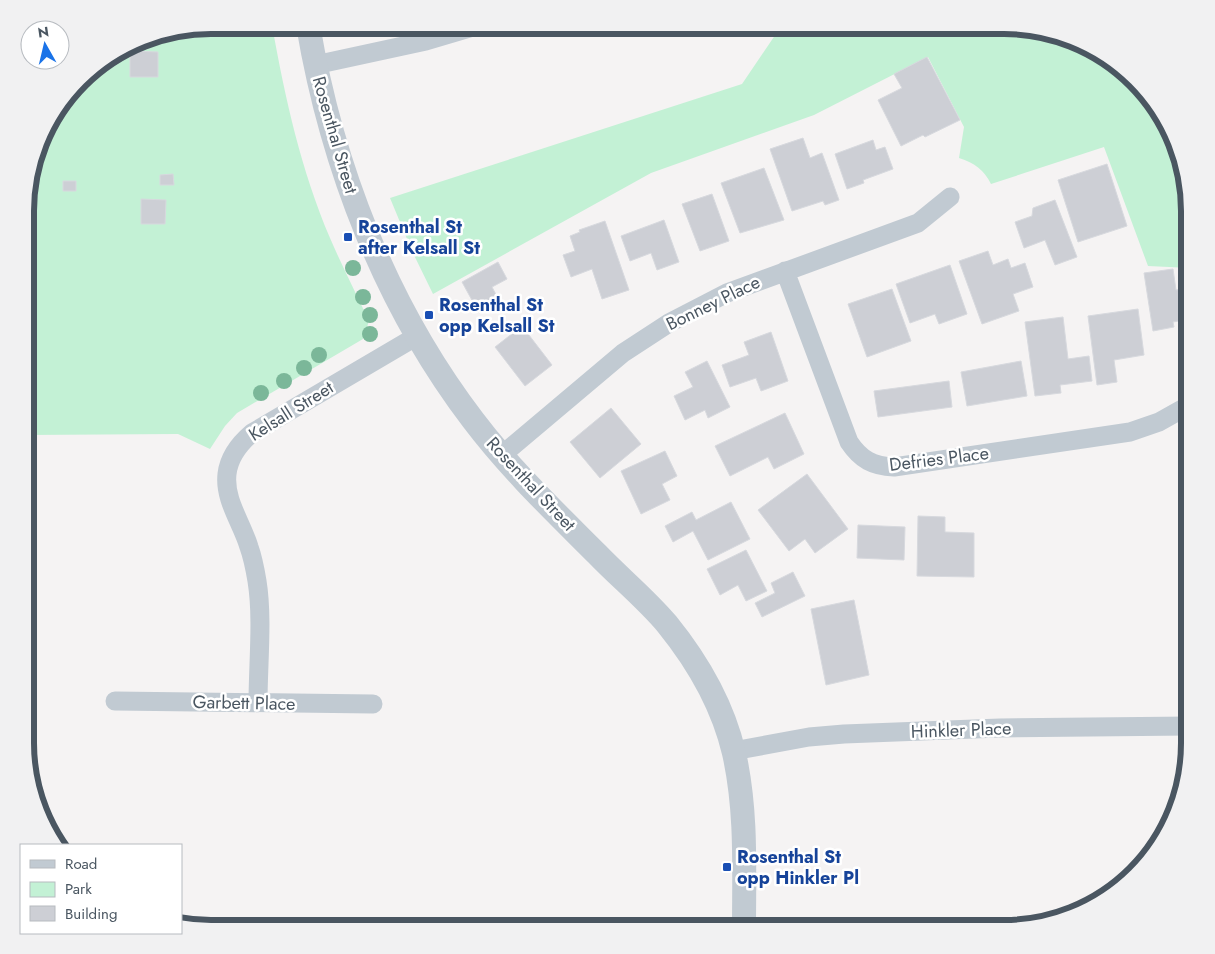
<svg xmlns="http://www.w3.org/2000/svg" width="1215" height="954" viewBox="0 0 1215 954" font-family="Jost,sans-serif">
	<style>
		.green { fill: #c3f1d5 }
		.building { fill: #cdcfd5; stroke: #d7d9de }
		.lines { fill: none; stroke-linecap: round; stroke-linejoin: round }
		.minor { stroke: #c1cad2; stroke-width: 19 }
		.tertiary { stroke: #c1cad2; stroke-width: 24 }
		.tree { fill: #7bb799 }
		.transit-dot { fill: #1a4fb4; stroke: #fff; stroke-width: 2 }
		.labels { text-anchor: middle; dominant-baseline: central; stroke-width: 5; stroke-linejoin: round; paint-order: stroke }
		.street-label { font-size: 18px; fill: #4a5661; stroke: #fff }
		.transit-label { font-size: 18px; font-weight: bold; fill: #164399; stroke: #fff; text-anchor: start }
		.rim { fill: none; stroke: #4a5661; stroke-width: 6 }
	</style>
	<rect width="100%" height="100%" fill="#f5f3f3"/>
	<path class="green" d="M211,25H272C285,98 301,170 330,238C342,266 356,293 369,321L363,339L237,413L225,426L210,449L178,434L26,435L27,186L50,118L89,71L151,35Z
		M782,25H1016L1075,39L1127,71L1176,140L1190,211V268L1148,266L1104,147L991,184C984,170 975,163 959,158L964,127L928,57L814,115L651,173L433,294L412,251L390,198L742,84Z"/>
	<path class="building" d="M130,51L158,52V77H130Z
		M927,57L960,120L925,137L923,135L901,146L878,100L902,88L894,74Z
		M803,138L810,158L822,153L839,200L825,205L823,201L792,211L770,149Z
		M873,140L876,150L885,147L893,169L863,180L864,183L847,189L835,154Z
		M1107,164L1127,226L1078,242L1058,180Z
		M764,168L784,220L740,233L721,183Z
		M173,174L174,185H160V175Z
		M63,181H76V191H63Z
		M712,194L729,241L700,251L682,204Z
		M141,199L166,200L165,224H141Z
		M1055,200L1077,257L1055,265L1045,240L1024,248L1015,222L1032,216L1033,208Z
		M664,220L679,262L657,270L651,253L630,261L621,236Z
		M605,221L629,290L602,299L592,269L571,277L563,255L575,251L570,236L580,232L579,230Z
		M988,251L993,265L1008,259L1011,268L1025,263L1033,287L1013,294L1019,311L982,324L959,261Z
		M498,262L507,279L492,287L500,302L479,313L462,282Z
		M950,265L967,314L939,324L935,314L910,323L896,284Z
		M1173,269L1176,290L1190,288V319L1173,322L1174,327L1153,331L1144,273Z
		M892,289L911,341L867,357L848,304Z
		M1138,309L1144,355L1114,360L1117,382L1097,385L1088,316Z
		M1063,317L1068,359L1089,356L1092,381L1060,385L1061,393L1035,396L1025,322Z
		M522,326L552,365L525,386L495,347Z
		M771,332L788,381L761,391L756,378L730,387L722,365L749,355L744,342Z
		M707,361L730,407L708,418L705,410L685,420L674,396L693,387L685,372Z
		M1021,361L1027,396L967,406L961,372Z
		M949,381L952,407L878,417L874,391Z
		M611,408L641,444L600,478L570,442Z
		M785,413L804,454L774,469L768,457L730,476L715,446Z
		M665,451L677,476L662,484L670,500L641,514L621,471Z
		M807,474L848,529L815,553L805,539L789,551L758,510Z
		M731,502L750,539L708,560L693,531L673,542L665,526L692,512L696,520Z
		M918,516L945,517V532L974,533V577L917,576Z
		M858,525L905,527L904,560L857,558Z
		M746,550L767,591L746,601L738,585L720,595L707,569Z
		M793,572L805,596L762,617L755,603L775,593L771,583Z
		M854,600L869,675L826,685L811,609Z"/>
	<g class="lines">
		<path class="minor" d="M315,65L426,41L480,25
			M785,271L849,442C861,460 873,466 894,467L1130,432L1159,422L1184,408
			M502,455L623,353L669,323L727,293L918,223L950,197
			M115,701L373,704
			M258,703C258,664 263,618 257,581C255,569 253,558 249,547C242,523 224,500 227,474C229,457 239,444 252,433L417,336
			M733,751L809,737L844,734L1000,728L1190,726"/>
		<path class="tertiary" d="M308,25C332,167 386,306 473,420C510,469 554,511 597,554C620,578 646,599 667,624C697,661 723,706 734,753C747,811 744,870 744,929"/>
	</g>
	<g class="tree">
		<circle cx="353" cy="268" r="8"/>
		<circle cx="363" cy="297" r="8"/>
		<circle cx="370" cy="315" r="8"/>
		<circle cx="370" cy="334" r="8"/>
		<circle cx="319" cy="355" r="8"/>
		<circle cx="304" cy="368" r="8"/>
		<circle cx="284" cy="381" r="8"/>
		<circle cx="261" cy="393" r="8"/>
	</g>
	<g class="transit-dot">
		<rect x="343" y="232" width="10" height="10" rx="2.5"/>
		<rect x="424" y="310" width="10" height="10" rx="2.5"/>
		<rect x="722" y="862" width="10" height="10" rx="2.5"/>
	</g>
	<g class="labels">
		<g class="street-label">
			<text transform="translate(335 135) rotate(74)">Rosenthal Street</text>
			<text transform="translate(713 303) rotate(-26)">Bonney Place</text>
			<text transform="translate(291 411) rotate(-32)">Kelsall Street</text>
			<text transform="translate(939 459) rotate(-7)">Defries Place</text>
			<text transform="translate(531 484) rotate(47)">Rosenthal Street</text>
			<text transform="translate(244 703) rotate(1)">Garbett Place</text>
			<text transform="translate(961 730) rotate(-2)">Hinkler Place</text>
		</g>
		<g class="transit-label">
			<text x="358" y="227">Rosenthal St<tspan x="358" dy="21">after Kelsall St</tspan></text>
			<text x="439" y="305">Rosenthal St<tspan x="439" dy="21">opp Kelsall St</tspan></text>
			<text x="737" y="857">Rosenthal St<tspan x="737" dy="21">opp Hinkler Pl</tspan></text>
		</g>
	</g>
	<path d="M0 0H1215V954H0ZM211 34H1004A177 177 0 0 1 1181 211V743A177 177 0 0 1 1004 920H211A177 177 0 0 1 34 743V211A177 177 0 0 1 211 34Z" fill="#f1f1f2" fill-rule="evenodd"/>
	<path class="rim" d="M211 34H1004A177 177 0 0 1 1181 211V743A177 177 0 0 1 1004 920H211A177 177 0 0 1 34 743V211A177 177 0 0 1 211 34Z"/>
	<rect x="20" y="844" width="162" height="90" fill="#ffffff" stroke="#b7bbc0"/>
	<rect x="30" y="860" width="25" height="8" fill="#c1cad2" stroke="#b7bbc0"/>
	<text x="65" y="869" font-size="15" fill="#4a5661">Road</text>
	<rect x="30" y="882" width="25" height="15" fill="#c3f1d5" stroke="#b7bbc0"/>
	<text x="65" y="894" font-size="15" fill="#4a5661">Park</text>
	<rect x="30" y="906" width="25" height="15" fill="#cdcfd5" stroke="#b7bbc0"/>
	<text x="65" y="919" font-size="15" fill="#4a5661">Building</text>
	<g transform="translate(45 45) rotate(352)"><circle r="24" fill="#ffffff" stroke="#b7bbc0"/>
	<path d="M0-4L9 19L0 12L-9 19Z" fill="#1a73e8"/>
	<text y="-8" font-size="14" font-weight="bold" text-anchor="middle" fill="#4a5661">N</text>
	</g>
</svg>
